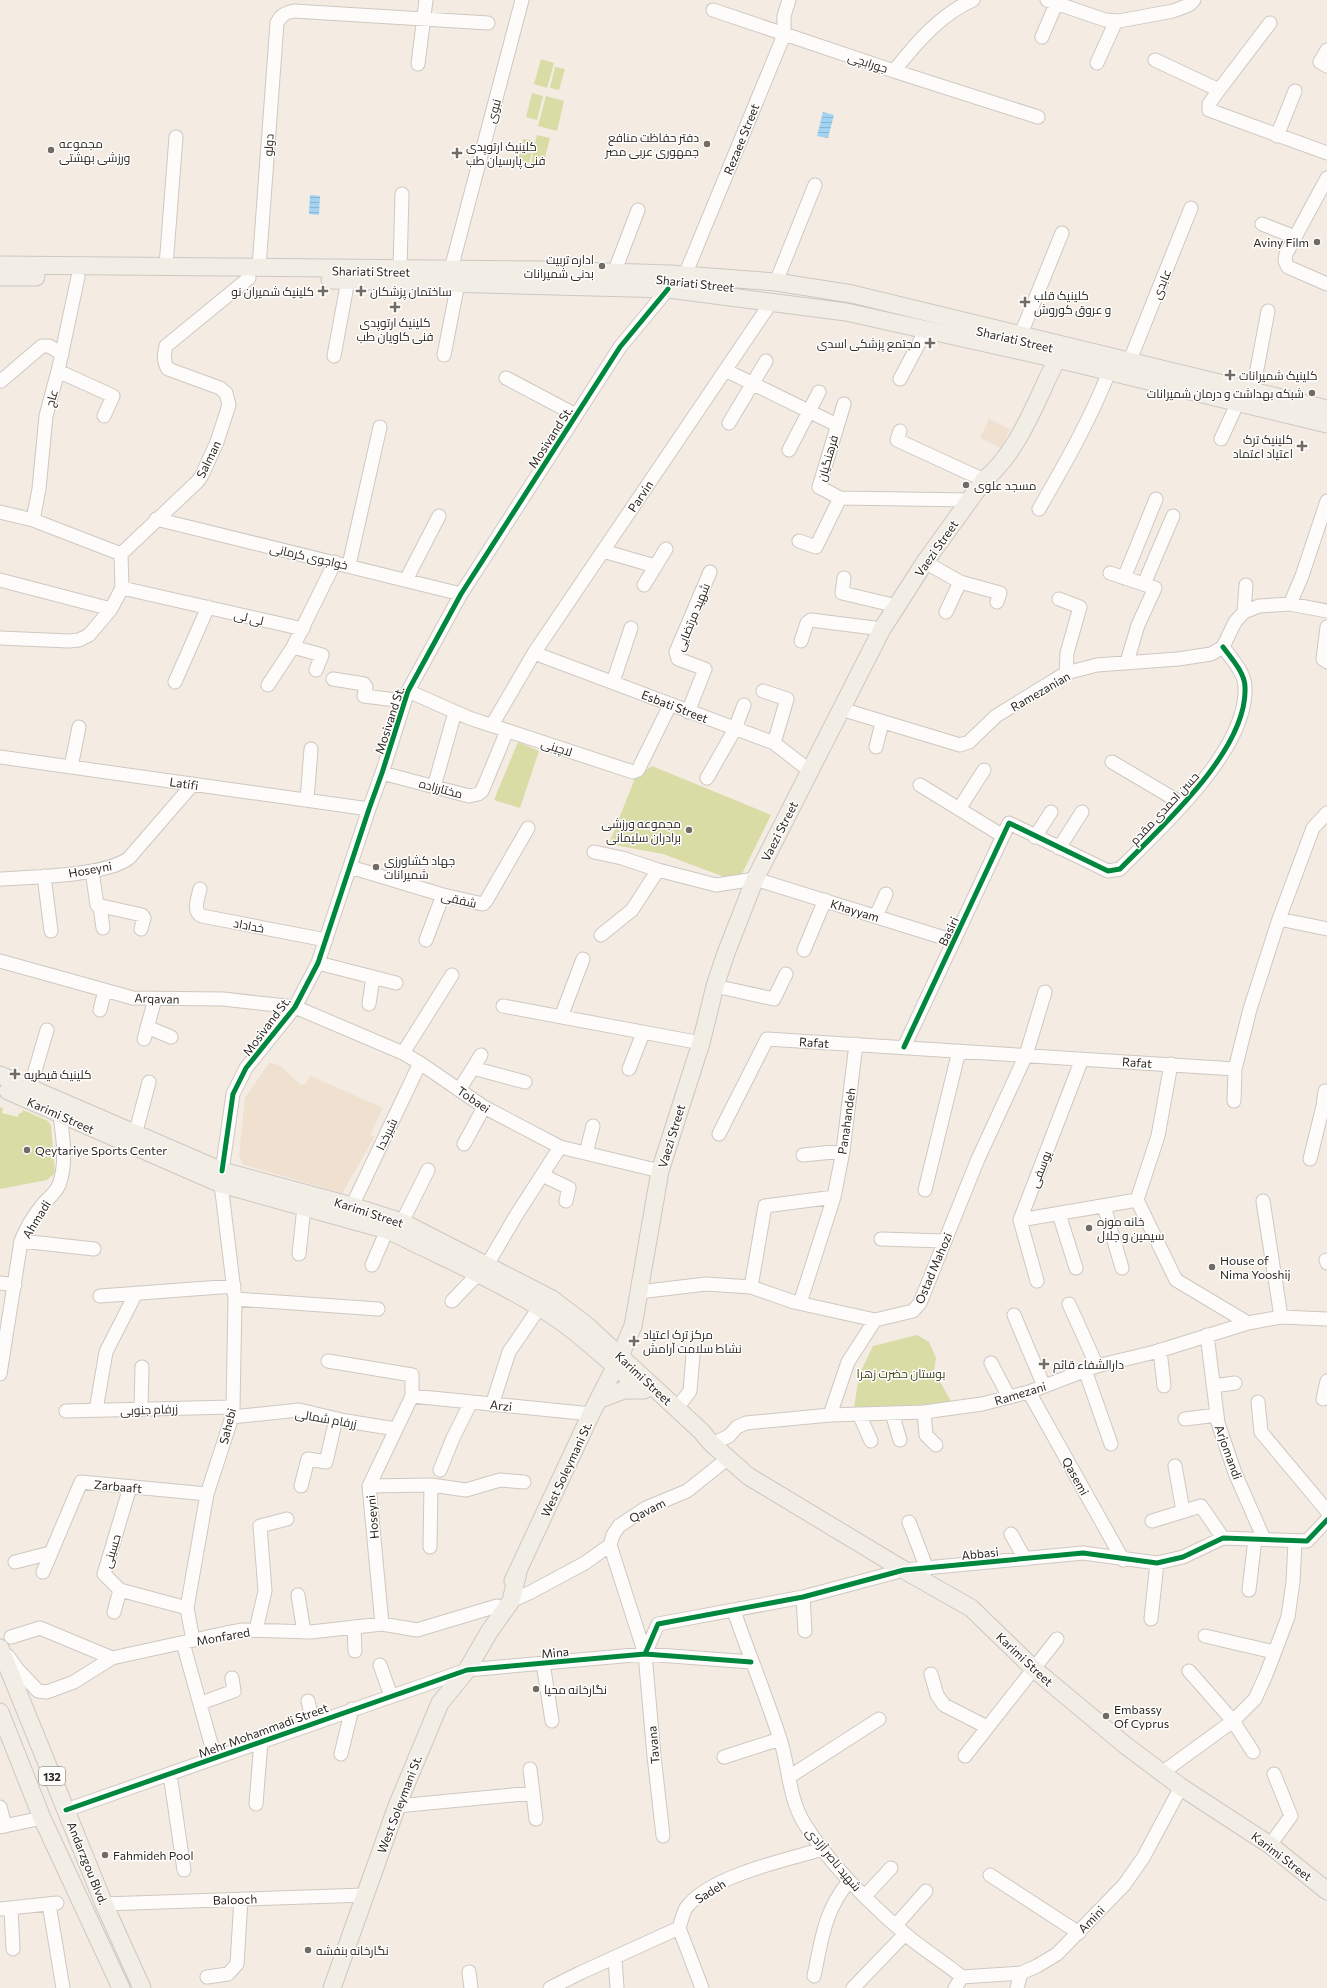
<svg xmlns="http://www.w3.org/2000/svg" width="1327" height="1988" viewBox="0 0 1327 1988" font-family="Commissioner,Cairo,sans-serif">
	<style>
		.built { fill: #efe0d0 }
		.green { fill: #d9dca5 }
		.water { fill: url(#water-rules) }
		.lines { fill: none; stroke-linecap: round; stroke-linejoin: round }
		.minor-casing { stroke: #cfc8c1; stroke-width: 15 }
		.major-casing { stroke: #cdc8c4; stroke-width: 19 }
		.minor { stroke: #fdfcfb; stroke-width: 13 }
		.major { stroke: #f2ede5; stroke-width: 17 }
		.cycleway-casing { stroke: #fff; stroke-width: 8 }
		.cycleway { stroke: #00873e; stroke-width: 5 }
		.poi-dot { fill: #726b64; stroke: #fff; stroke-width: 1.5 }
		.labels { text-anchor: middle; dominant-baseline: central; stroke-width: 3; stroke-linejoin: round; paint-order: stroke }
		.shield { fill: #fff; stroke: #6b6763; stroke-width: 1 }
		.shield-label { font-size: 11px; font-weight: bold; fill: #2c2620 }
		.street-label { font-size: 12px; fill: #2c2620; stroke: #fff }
		.poi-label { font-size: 12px; fill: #2c2620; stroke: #fff; text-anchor: start }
		.park-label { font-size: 12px; fill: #3e4319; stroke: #fff }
	</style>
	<defs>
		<pattern id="water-rules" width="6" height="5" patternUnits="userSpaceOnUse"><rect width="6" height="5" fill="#a2d3f2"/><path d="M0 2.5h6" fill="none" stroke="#8cb5cf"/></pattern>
	</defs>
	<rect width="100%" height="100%" fill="#f4ebe2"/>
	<path class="built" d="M989,419L1010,429L1001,448L980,438Z
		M269,1063L279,1065L301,1085L305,1084L311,1076L383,1108L370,1135L375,1136L342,1193L244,1165L239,1156L245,1098Z"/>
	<path class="green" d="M541,59L554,63L547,88L534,84Z
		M555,67L565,69L559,90L550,88Z
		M532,93L543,96L537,120L526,117Z
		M546,96L564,101L557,131L538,126Z
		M537,135L550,138L543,165L531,163Z
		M523,139L535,141L529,163L518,160Z
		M518,742L539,751L520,808L494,800Z
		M652,766L771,815L738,882L663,854L609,844L635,778Z
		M0,1107L3,1108L2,1113L18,1117L19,1113H22L23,1110L48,1121L51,1126L55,1173L47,1180L0,1189Z
		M917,1335L929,1342L936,1358L934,1371L952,1403L854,1408L859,1375L873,1346Z"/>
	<path class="water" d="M823,112L834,115L828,138L817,136Z
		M310,195L320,196L319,215L309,214Z"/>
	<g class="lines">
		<defs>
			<path id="minor" d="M1047,0L1105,20L1119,21L1173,11L1189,5L1194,0
				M713,10L894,71C916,43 941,14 973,0
				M1270,23L1219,90L1209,104V110L1327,153
				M1042,37L1056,4
				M1327,50L1320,62L1327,66
				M1155,60L1219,90
				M1097,63L1116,21
				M418,64L426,0
				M894,71L1038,117
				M1277,136L1295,91
				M1327,178L1286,254L1285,261L1288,267L1327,284
				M1262,224L1295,237
				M166,266L176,137
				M259,267L277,23C281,15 285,13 294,11L488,23
				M400,269L402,194
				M451,269L522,0
				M614,273L638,210
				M685,275L784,35V16L789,0
				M776,282L815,185
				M1021,334L1062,233
				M444,355L458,283
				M334,356L348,280
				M1130,360L1191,208
				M725,370L837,425
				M58,371L113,396L104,416
				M506,378L576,415
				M900,379L926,330
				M1,381L42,346H49L62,354
				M1253,390L1268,311
				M844,404L819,487L840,498L970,500
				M729,423L766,361
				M900,431L897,440L984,480
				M1221,439L1238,402
				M789,450L819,392
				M1039,509C1065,464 1090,420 1109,372
				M0,512L33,520L121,554
				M156,519L461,594
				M33,520L39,489L46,416L58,371L78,277
				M799,541L816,547L840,498
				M603,551L655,566
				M925,562L960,582L1000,593L997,602
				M349,565L380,427
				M1110,573L1155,588L1138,625L1127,662
				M844,578L842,593L897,606
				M1124,578L1156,499
				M0,580L111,609
				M406,580L439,516
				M1144,584L1173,516
				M644,585L666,549
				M122,588L303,629
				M1059,599L1080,607L1067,653L1066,673
				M1290,604L1302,576L1327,501
				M946,612L960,582
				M1244,612L1246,585
				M1327,627L1323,659L1327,662
				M0,638L69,641L79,640L89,635L111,609L122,588L121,554L198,481L202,475L217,442L229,405L226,393L220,388L168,369C163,361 164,355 166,346L249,278
				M801,641L807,623L811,620L882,629
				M293,647L322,655L316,670
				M534,653L774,743L810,771
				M333,679L364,684L366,687L364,696L404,701
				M175,682L208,607
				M613,682L631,628
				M268,685L293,647L335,562
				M408,691L469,718L633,772L638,770L670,705
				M763,691L787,699L774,743
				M841,709L960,745L969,742L996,716L1066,673L1097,665L1178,659L1211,654L1223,647L1235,622L1244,612L1259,606L1290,604L1327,611
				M688,712L705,669L678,659L676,652L710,572
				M492,725L534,653L772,301
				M876,747L882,723
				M0,757L369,809
				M1112,762L1183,804
				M71,767L79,727
				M382,773L469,796L478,794L482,791L507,731
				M707,778L735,729L744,705
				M920,785L1003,836
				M434,787L455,712
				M307,800L311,749
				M959,809L984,770
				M1035,837L1051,812
				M1059,848L1082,812
				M594,852L622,858L658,870L716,885L755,879L954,941
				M350,867L443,895L483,904L486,901L528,828
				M92,871L97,905L142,915L144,918L141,929
				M44,876L51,931
				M0,879C31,877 106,876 129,858L193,784
				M200,889C198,898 192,912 202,916L326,940
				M100,906L103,928
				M876,916L886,894
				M1279,919L1327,929
				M601,935L632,910L658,870
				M426,940L443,895
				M804,950L825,900
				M0,961L133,998L223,999L295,1007L403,1053L420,1063L484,1107L560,1147L660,1171
				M318,963L396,983
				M715,986L774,999L786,974
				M369,1004L373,977
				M503,1006L701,1043
				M100,1010L105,990
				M561,1017L583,959
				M147,1027L171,1037
				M144,1039L155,999
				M904,1047L1009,823L1108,871L1120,869C1161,827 1248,750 1245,687C1245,673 1231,658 1223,647
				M403,1053L452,975
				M1171,1064L1158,1136L1137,1200L1176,1280L1248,1323
				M473,1068L481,1055
				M629,1069L643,1033
				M30,1088L47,1030
				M459,1090L473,1068L525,1082
				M1234,1101L1235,1069L1250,1009L1279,919L1313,828L1327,813
				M719,1134L767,1039L1235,1069
				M135,1135L149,1082
				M464,1144L484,1107
				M586,1153L593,1126
				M803,1155L843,1151
				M1310,1159L1323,1106L1325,1091
				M222,1171L233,1094L246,1068L295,1007L318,963L369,809L382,773L408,691L461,594L620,347L668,289
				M542,1175L569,1188L566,1201
				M925,1190L959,1051
				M1263,1201L1281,1317
				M352,1206L420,1063
				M1104,1206L1122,1268
				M1059,1214L1076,1268
				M1020,1220L1137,1200
				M402,1222L428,1170
				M881,1239L944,1241
				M21,1241L94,1249
				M299,1254L304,1207
				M1326,1260L1327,1263
				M372,1265L387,1230
				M487,1265L517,1214L560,1147
				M1037,1281L1020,1220L1082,1059
				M0,1283L15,1285
				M751,1287L765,1206L834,1197
				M639,1292L706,1284L751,1287L794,1302L875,1320L913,1311L920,1303L978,1159L1026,1055L1045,992
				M100,1296L234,1286
				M235,1299L378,1309
				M452,1301L477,1275
				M800,1303L834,1197L843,1151L856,1044
				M1069,1304L1097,1366
				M1014,1315L1044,1386
				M1207,1335L1218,1423L1235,1473L1264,1539
				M1160,1350L1164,1386
				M328,1361L412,1375V1396L369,1486L382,1624
				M991,1363L1009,1397
				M1085,1370L1111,1444
				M0,1374L21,1241C26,1228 34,1215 43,1204C48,1199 56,1192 59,1185C67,1164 63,1137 60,1115
				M1213,1386L1235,1383
				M1029,1392L1123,1560
				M412,1396L591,1414
				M1323,1399L1327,1381
				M1258,1402L1261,1432L1327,1511
				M492,1405L509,1352L539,1308
				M677,1408L690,1391L693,1355
				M141,1409L142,1367
				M96,1410L106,1352L136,1293
				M66,1411L233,1407
				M924,1412L926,1435L936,1445
				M892,1413L900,1440
				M859,1414L871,1441
				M830,1415L848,1362L875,1320
				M232,1417L299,1410L346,1421L396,1429
				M1185,1419L1217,1415
				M712,1444L729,1436L737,1427L746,1423L830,1415L924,1412L982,1404L1029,1392L1097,1366L1155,1352L1248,1323L1281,1317L1327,1319
				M1175,1466L1183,1511
				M440,1470L453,1438L471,1402
				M301,1486L308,1459L326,1462L336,1419
				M369,1486L431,1485L466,1490L500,1480L524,1482
				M130,1487L104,1574L120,1590L187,1608
				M1152,1521L1201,1506L1223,1538
				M909,1522L927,1569
				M1011,1534L1025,1559
				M610,1545L645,1654L654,1756L663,1836
				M430,1547L431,1485
				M15,1562L50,1553
				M43,1572L81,1482L207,1494
				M1249,1590L1255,1539
				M298,1595L304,1632
				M803,1597L805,1631
				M511,1601L531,1592L585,1563L610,1545L613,1535L619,1526L646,1508L687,1491L727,1459
				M734,1611C749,1655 767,1698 781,1742C789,1769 789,1798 804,1823C830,1865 867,1901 904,1933C922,1949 943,1961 962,1977
				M114,1612L120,1590
				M1151,1619L1157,1563
				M354,1627L355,1651
				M256,1630L265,1591L260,1526L287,1519
				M1205,1636L1274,1652
				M11,1637L40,1628L112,1658
				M193,1640L187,1608L207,1494L232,1417L233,1407L235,1299L221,1184
				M183,1643L215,1758
				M645,1654L658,1624L803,1597L904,1570L1083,1553L1157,1563L1183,1557L1223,1538L1307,1541L1327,1520
				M8,1656L18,1670L38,1691L47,1692L74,1682L112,1658L226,1633L243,1630L311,1632L382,1624L417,1630L497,1606
				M543,1663L552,1721
				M380,1665L391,1696
				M1189,1671L1233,1721L1253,1752
				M931,1674L937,1695L944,1705L987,1727
				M308,1701L313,1722
				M201,1703L234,1691L232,1678
				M341,1754L352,1709
				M965,1756L1057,1639
				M724,1757L780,1739
				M530,1769L536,1819
				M1163,1772L1233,1721L1255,1699L1266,1675L1288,1617L1293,1582L1295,1542
				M170,1774L184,1870
				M789,1777L879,1719
				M256,1804L261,1741
				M397,1806L533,1793
				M0,1807L5,1826
				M66,1810L467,1670L645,1654L751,1662
				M0,1827L42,1818
				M1270,1845L1291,1816L1274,1774
				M990,1875L1079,1933
				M865,1896L891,1868
				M49,1904L63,1988
				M104,1904L365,1895
				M11,1908L13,1949
				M0,1909L57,1903
				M896,1925L926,1891
				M679,1928L702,1988
				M615,1958L617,1988
				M469,1972L471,1988
				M814,1976C822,1938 824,1912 849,1881
				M207,1977L228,1974L237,1964L241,1899
				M550,1988L580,1973L679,1928C681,1922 683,1913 686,1908C709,1876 786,1860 823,1849
				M853,1988L905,1934
				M955,1988L962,1977L1021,1973L1037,1966L1057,1954L1124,1885L1143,1858L1181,1787
				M1017,1988L1021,1973"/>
			<path id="major" d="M0,265L544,270L670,274L776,282L852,294L1327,409
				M0,277H36
				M330,280L668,289L846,312L1057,359L1327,424
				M0,1075L222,1171L352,1206L402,1222L552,1299L585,1324L701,1431L712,1444L748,1476L904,1570L971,1608L1034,1669L1125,1745L1181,1787L1270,1845L1327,1891
				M8,1091L221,1184L387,1230L402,1237C455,1263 511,1287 559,1320C586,1339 609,1362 635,1383
				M620,1356L633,1326L660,1171L701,1043L715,986L726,953L755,879L882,629L925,562L984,480C1019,452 1037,398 1057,359
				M600,1399L624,1390H644
				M513,1581L591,1414L615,1367
				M0,1648L104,1904L142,1988
				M0,1712L42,1818L121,1988
				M332,1988L397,1806L440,1703L467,1670L489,1632L511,1601L518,1572"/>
		</defs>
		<use href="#minor" class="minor-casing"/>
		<use href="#major" class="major-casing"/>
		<use href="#minor" class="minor"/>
		<use href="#major" class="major"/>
		<defs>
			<path id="cycleway" d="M904,1047L1009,823L1108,871L1120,869C1161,827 1248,750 1245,687C1245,673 1231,658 1223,647
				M222,1171L233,1094L246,1068L295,1007L318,963L369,809L382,773L408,691L461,594L620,347L668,289
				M645,1654L658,1624L803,1597L904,1570L1083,1553L1157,1563L1183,1557L1223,1538L1307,1541L1327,1520
				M66,1810L467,1670L645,1654L751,1662"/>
		</defs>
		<use href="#cycleway" class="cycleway-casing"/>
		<use href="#cycleway" class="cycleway"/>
	</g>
	<g class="poi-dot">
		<circle cx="707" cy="144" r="4"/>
		<circle cx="51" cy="150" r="4"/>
		<path d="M455 147h4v4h4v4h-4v4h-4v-4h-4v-4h4z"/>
		<circle cx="1317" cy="242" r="4"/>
		<circle cx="602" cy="266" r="4"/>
		<path d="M321 285h4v4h4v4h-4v4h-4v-4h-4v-4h4z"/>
		<path d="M359 285h4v4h4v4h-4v4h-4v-4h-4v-4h4z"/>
		<path d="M1023 296h4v4h4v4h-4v4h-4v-4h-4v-4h4z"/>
		<path d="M393 301h4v4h4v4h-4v4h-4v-4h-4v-4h4z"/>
		<path d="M928 337h4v4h4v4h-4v4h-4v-4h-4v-4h4z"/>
		<path d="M1228 369h4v4h4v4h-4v4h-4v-4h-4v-4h4z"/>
		<circle cx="1312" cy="393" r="4"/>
		<path d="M1300 440h4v4h4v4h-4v4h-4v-4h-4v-4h4z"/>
		<circle cx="966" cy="485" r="4"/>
		<circle cx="689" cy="830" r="4"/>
		<circle cx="376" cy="867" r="4"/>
		<path d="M13 1068h4v4h4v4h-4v4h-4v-4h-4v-4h4z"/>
		<circle cx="27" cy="1150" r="4"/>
		<circle cx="1089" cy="1228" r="4"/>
		<circle cx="1212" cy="1267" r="4"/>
		<path d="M632 1335h4v4h4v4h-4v4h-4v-4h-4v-4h4z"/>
		<path d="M1042 1358h4v4h4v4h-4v4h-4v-4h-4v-4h4z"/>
		<circle cx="536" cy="1689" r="4"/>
		<circle cx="1106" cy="1716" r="4"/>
		<circle cx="105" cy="1855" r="4"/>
		<circle cx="308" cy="1950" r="4"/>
	</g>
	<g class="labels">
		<rect class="shield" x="39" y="1767" width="26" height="18" rx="3"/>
		<g class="shield-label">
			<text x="52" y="1776">132</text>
		</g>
		<g class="street-label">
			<text transform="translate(868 62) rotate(18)">جورابچی</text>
			<text transform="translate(493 111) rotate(-75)">نبوی</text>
			<text transform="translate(741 139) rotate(-68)">Rezaee Street</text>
			<text transform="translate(268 145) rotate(-86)">دولو</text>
			<text transform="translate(371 271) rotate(1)">Shariati Street</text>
			<text transform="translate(695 283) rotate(6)">Shariati Street</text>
			<text transform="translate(1161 284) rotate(-68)">عابدی</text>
			<text transform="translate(1015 339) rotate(13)">Shariati Street</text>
			<text transform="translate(51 398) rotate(-75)">عاج</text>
			<text transform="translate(550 437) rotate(-57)">Mosivand St.</text>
			<text transform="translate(827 458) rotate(-74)">فرهنگیان</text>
			<text transform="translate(208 459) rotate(-64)">Salman</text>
			<text transform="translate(640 496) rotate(-56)">Parvin</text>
			<text transform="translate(936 548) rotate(-55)">Vaezi Street</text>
			<text transform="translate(309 556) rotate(13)">خواجوی کرمانی</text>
			<text transform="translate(249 617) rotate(13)">لی لی</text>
			<text transform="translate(692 617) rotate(-68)">شهید مرتضایی</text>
			<text transform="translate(1040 691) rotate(-30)">Ramezanian</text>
			<text transform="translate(675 706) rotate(21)">Esbati Street</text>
			<text transform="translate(389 720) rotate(-72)">Mosivand St.</text>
			<text transform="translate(557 747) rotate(18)">لاچینی</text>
			<text transform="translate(184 783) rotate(8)">Latifi</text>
			<text transform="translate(441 788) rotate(15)">مختارزاده</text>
			<text transform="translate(1164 808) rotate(-47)">حسن احمدی مقدم</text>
			<text transform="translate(779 831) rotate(-63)">Vaezi Street</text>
			<text transform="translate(90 869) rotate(-10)">Hoseyni</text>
			<text transform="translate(459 899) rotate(13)">شفقی</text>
			<text transform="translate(855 910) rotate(17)">Khayyam</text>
			<text transform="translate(249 925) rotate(11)">خداداد</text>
			<text transform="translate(948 931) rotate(-65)">Basiri</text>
			<text transform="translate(157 998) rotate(2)">Arqavan</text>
			<text transform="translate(266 1026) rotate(-53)">Mosivand St.</text>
			<text transform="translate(814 1042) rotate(4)">Rafat</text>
			<text transform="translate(1137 1062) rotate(4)">Rafat</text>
			<text transform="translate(474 1099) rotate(34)">Tobaei</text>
			<text transform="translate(61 1115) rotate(24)">Karimi Street</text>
			<text transform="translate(846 1121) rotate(-82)">Panahandeh</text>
			<text transform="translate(386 1134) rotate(-65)">شیرخدا</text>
			<text transform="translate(671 1136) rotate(-73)">Vaezi Street</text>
			<text transform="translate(1040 1169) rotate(-69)">یوسفی</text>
			<text transform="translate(369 1212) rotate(18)">Karimi Street</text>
			<text transform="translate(36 1219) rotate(-58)">Ahmadi</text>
			<text transform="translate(933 1268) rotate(-67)">Ostad Mahozi</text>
			<text transform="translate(644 1378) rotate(43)">Karimi Street</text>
			<text transform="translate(1020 1393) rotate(-17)">Ramezani</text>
			<text transform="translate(501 1405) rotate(6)">Arzi</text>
			<text transform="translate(149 1409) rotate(-2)">زرفام جنوبی</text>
			<text transform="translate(326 1418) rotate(10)">زرفام شمالی</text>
			<text transform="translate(227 1426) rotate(-76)">Sahebi</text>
			<text transform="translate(1229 1452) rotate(70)">Arjomandi</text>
			<text transform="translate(566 1469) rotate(-65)">West Soleymani St.</text>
			<text transform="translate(1076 1476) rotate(61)">Qasemi</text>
			<text transform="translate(118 1486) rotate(5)">Zarbaaft</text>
			<text transform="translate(647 1510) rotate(-27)">Qavam</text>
			<text transform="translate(372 1517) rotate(-95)">Hoseyni</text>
			<text transform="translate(111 1551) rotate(-73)">حسینی</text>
			<text transform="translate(980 1553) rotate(-6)">Abbasi</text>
			<text transform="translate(223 1636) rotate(-10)">Monfared</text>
			<text transform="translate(555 1652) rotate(-5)">Mina</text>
			<text transform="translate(1025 1659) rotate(43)">Karimi Street</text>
			<text transform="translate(263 1730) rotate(-20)">Mehr Mohammadi Street</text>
			<text transform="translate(653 1745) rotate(-95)">Tavana</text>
			<text transform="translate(399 1804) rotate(-69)">West Soleymani St.</text>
			<text transform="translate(1282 1856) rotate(37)">Karimi Street</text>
			<text transform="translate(834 1859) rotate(50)">شهید ناصر آزادی</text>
			<text transform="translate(88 1863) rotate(68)">Andarzgou Blvd.</text>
			<text transform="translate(710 1891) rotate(-32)">Sadeh</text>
			<text transform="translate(235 1899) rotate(-2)">Balooch</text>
			<text transform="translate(1091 1919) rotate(-46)">Amini</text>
		</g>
		<g class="poi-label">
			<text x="699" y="137" text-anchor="end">دفتر حفاظت منافع<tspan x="699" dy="14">جمهوری عربی مصر</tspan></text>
			<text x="59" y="143">مجموعه<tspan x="59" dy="14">ورزشی بهشتی</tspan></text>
			<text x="466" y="146">کلینیک ارتوپدی<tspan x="466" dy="14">فنی پارسیان طب</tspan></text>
			<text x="1309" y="242" text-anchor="end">Aviny Film</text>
			<text x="594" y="259" text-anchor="end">اداره تربیت<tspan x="594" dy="14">بدنی شمیرانات</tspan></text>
			<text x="314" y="291" text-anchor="end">کلینیک شمیران نو</text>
			<text x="370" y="291">ساختمان پزشکان</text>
			<text x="1034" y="295">کلینیک قلب<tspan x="1034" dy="14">و عروق کوروش</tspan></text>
			<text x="395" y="322" text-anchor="middle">کلینیک ارتوپدی<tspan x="395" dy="14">فنی کاویان طب</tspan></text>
			<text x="921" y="343" text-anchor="end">مجتمع پزشکی اسدی</text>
			<text x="1239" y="375">کلینیک شمیرانات</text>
			<text x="1304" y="393" text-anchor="end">شبکه بهداشت و درمان شمیرانات</text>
			<text x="1293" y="439" text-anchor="end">کلینیک ترک<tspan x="1293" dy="14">اعتیاد اعتماد</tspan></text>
			<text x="974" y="485">مسجد علوی</text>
			<text x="681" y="823" text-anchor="end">مجموعه ورزشی<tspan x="681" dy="14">برادران سلیمانی</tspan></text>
			<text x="384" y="860">جهاد کشاورزی<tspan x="384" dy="14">شمیرانات</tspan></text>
			<text x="24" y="1074">کلینیک قیطریه</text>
			<text x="35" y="1150">Qeytariye Sports Center</text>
			<text x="1097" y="1221">خانه موزه<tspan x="1097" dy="14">سیمین و جلال</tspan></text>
			<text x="1220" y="1260">House of<tspan x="1220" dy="14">Nima Yooshij</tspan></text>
			<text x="643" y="1334">مرکز ترک اعتیاد<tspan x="643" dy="14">نشاط سلامت آرامش</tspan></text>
			<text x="1053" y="1364">دارالشفاء قائم</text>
			<text x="544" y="1689">نگارخانه محیا</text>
			<text x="1114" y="1709">Embassy<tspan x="1114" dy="14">Of Cyprus</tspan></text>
			<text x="113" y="1855">Fahmideh Pool</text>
			<text x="316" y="1950">نگارخانه بنفشه</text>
		</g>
		<g class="park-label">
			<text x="901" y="1373">بوستان حضرت زهرا</text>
		</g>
	</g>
</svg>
